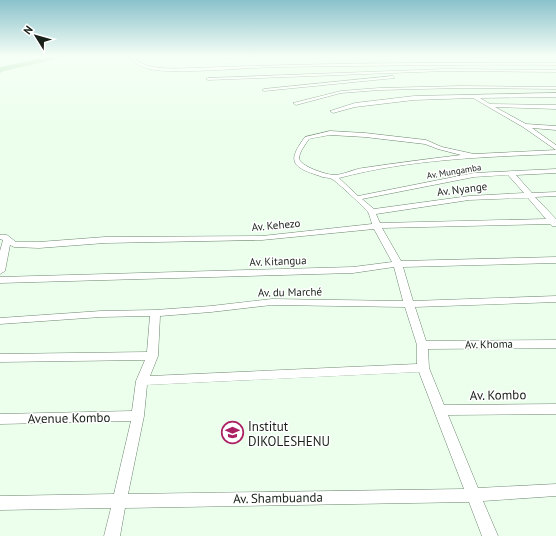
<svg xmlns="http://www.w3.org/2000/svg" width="556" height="536" viewBox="0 0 556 536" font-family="'PT Sans',sans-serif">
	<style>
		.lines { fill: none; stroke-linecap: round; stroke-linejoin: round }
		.river { fill: #9dd7a2; fill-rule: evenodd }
		.street-casing { stroke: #6f8570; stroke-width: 1 }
		.street { fill: #fff; fill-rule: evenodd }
		.labels { text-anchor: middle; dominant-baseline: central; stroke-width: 3; stroke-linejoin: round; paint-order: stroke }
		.far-street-label { font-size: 9px; fill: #182119; stroke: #fff }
		.street-label { font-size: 11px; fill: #182119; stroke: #fff }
		.near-street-label { font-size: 13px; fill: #182119; stroke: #fff }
		.near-poi-label { font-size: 13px; fill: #182119; stroke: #fff; text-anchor: start }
	</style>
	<rect width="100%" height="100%" fill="#ebffec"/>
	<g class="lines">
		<path class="river" d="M51,56H70L4,71L0,73V67Z"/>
		<defs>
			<path id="street" d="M129,56H133C143,72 180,68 196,68C316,63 436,62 556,63V65C463,64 370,66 276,67C241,68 205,72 170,71C156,71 137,69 129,56Z
				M219,56H392L221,58Z
				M445,69L556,70V72L445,71L208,80L206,79L208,78Z
				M393,76L395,78L264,91L262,90L264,89Z
				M462,86L556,87V89L462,88L379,90L341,93L296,105L293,103L341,91L379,88Z
				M556,93V97L480,98L490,104L556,105V109L495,107L526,124L556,126V130L532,128L556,145V150L523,127L473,98L414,100L355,107L333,113L330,111L355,103L414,96Z
				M330,131L365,133L426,140L442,147L474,154L556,150V154C484,157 410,159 339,178L358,196L474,173L556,169V173L516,175L532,193L556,192V196L535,197L556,219V226H552L550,224L382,228L401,261L556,257V263L403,267L413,301L556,296V302L415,307L426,341L556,340V348L428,349L429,368L444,405L556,404V414L448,415L478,488L556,484V496L483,501L498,536H482L469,502L125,508L120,536H104L111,508L0,510V496L114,494L131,421L0,424V414L132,411L136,381L145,360L0,362V354L147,352L150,316L101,317L0,324V318L101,311L155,310L211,306L272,299L403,301L394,267L353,273L0,283V277L353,267L392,262L374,229L262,240L105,243L39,248L14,247L10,245L5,271L0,274V251L3,240L0,239V235H7L16,242H39L105,237L262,236L372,224C371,221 370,216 368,212C366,209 335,180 332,179C328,177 323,178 320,176C291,167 287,161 305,137ZM330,135L365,137L425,144L438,149L461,155C428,159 396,163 363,168C354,169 343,175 334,175C327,175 299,166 299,158C300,151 305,145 309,139ZM508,175L524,193L469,196L374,209L362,199L474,177ZM528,198L546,219L380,223L376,214L469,200ZM272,305L405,307L417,345V364L150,376L158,356L160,316L211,312ZM419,372L464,489L128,494L144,416L147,385Z"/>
		</defs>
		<use href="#street" class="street-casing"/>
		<use href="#street" class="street"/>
	</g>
	<linearGradient id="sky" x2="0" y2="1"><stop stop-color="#8ac2cc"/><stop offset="0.43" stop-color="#f6fff6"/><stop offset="1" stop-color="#f6fff6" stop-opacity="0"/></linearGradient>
	<rect width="556" height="131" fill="url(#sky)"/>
	<defs>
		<symbol id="school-ring" viewBox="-11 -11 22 22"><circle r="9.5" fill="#fff" stroke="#ab2164" stroke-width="1.5"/><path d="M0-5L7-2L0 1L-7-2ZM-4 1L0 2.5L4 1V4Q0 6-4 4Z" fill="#ab2164"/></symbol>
	</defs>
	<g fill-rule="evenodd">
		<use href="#school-ring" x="220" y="420" width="25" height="25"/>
	</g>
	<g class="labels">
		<g class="far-street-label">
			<text transform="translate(454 171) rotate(-9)">Av. Mungamba</text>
		</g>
		<g class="street-label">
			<text transform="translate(462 189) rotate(-7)">Av. Nyange</text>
			<text transform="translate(276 225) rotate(-5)">Av. Kehezo</text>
			<text transform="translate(278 261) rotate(-2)">Av. Kitangua</text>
			<text transform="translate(290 292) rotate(-1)">Av. du Marché</text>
			<text transform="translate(489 344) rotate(-1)">Av. Khoma</text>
		</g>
		<g class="near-street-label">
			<text transform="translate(498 395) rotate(-1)">Av. Kombo</text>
			<text transform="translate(69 418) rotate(-1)">Avenue Kombo</text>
			<text transform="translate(278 498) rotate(-1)">Av. Shambuanda</text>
		</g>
		<g class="near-poi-label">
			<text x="248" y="426">Institut<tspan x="248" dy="15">DIKOLESHENU</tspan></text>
		</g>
	</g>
	<g transform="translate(36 36) rotate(307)" stroke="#ffffff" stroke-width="3" paint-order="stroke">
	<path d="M0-3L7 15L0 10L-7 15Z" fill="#182119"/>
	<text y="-6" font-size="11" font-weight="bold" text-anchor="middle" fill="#182119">N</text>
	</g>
</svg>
